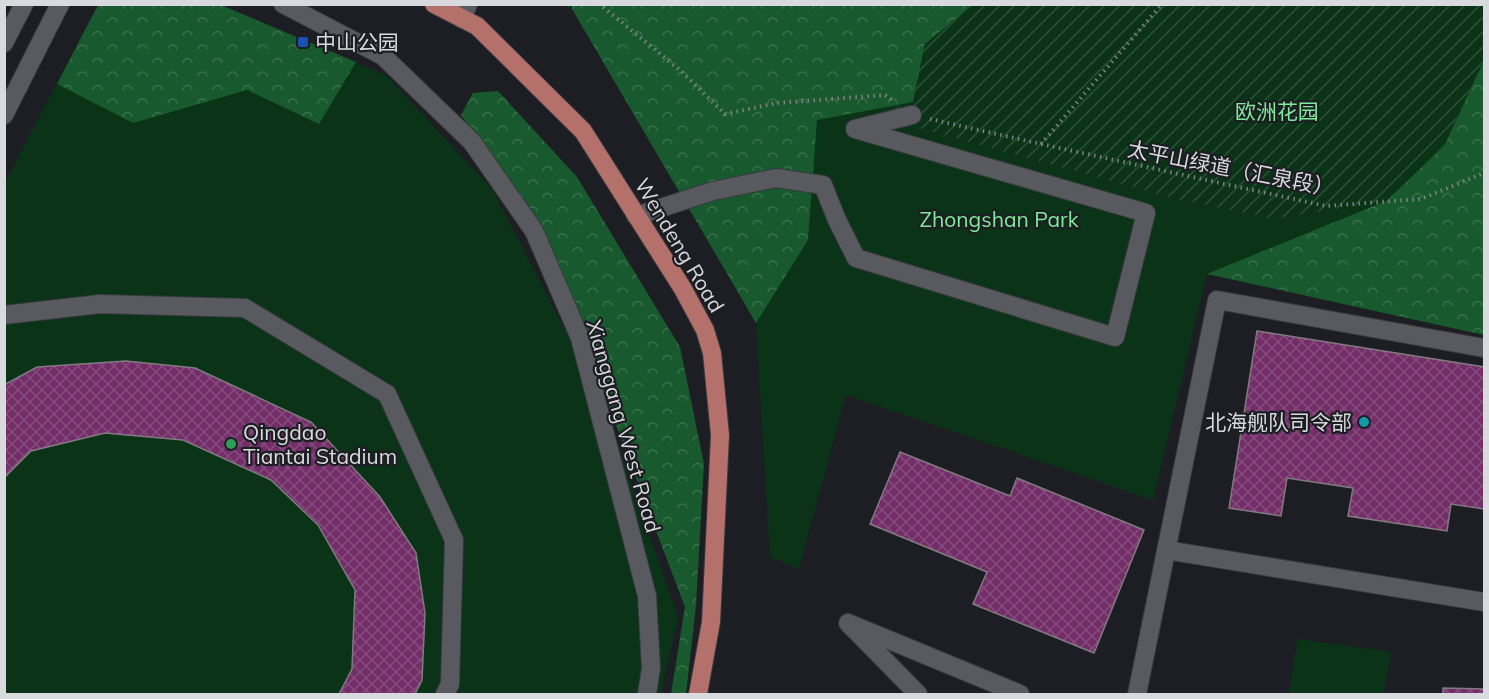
<svg xmlns="http://www.w3.org/2000/svg" width="1489" height="699" viewBox="0 0 1489 699" font-family="Mulish,'Noto Sans SC',sans-serif">
	<style>
		.green { fill: #0a3317 }
		.forest { fill: url(#forest-crowns) }
		.garden { fill: url(#garden-furrows) }
		.building { fill: url(#building-cross-hatch); stroke: #817b80; stroke-width: 1.5 }
		.lines { fill: none; stroke-linecap: round; stroke-linejoin: round }
		.minor-casing { stroke: #393a3e; stroke-width: 20 }
		.major-casing { stroke: #393a3e; stroke-width: 20 }
		.path { stroke: #808185; stroke-width: 4; stroke-dasharray: 1.5 4.5; stroke-linecap: butt }
		.minor { stroke: #595a60; stroke-width: 18 }
		.major { stroke: #b4706a; stroke-width: 18 }
		.transit-dot { fill: #1a4fb4; stroke: #1d1e23; stroke-width: 2 }
		.culture-dot { fill: #0f9aa8; stroke: #1d1e23; stroke-width: 2 }
		.leisure-dot { fill: #2e9e5b; stroke: #1d1e23; stroke-width: 2 }
		.labels { text-anchor: middle; dominant-baseline: central; stroke-width: 4.5; stroke-linejoin: round; paint-order: stroke }
		.poi-label { font-size: 21px; fill: #d9dadd; stroke: #1d1e23; text-anchor: start }
		.park-label { font-size: 21px; fill: #7dea98; stroke: #1d1e23 }
		.street-label { font-size: 21px; fill: #d9dadd; stroke: #1d1e23 }
	</style>
	<defs>
		<pattern id="forest-crowns" width="20" height="18" patternUnits="userSpaceOnUse" patternTransform="scale(1.5)"><rect width="20" height="18" fill="#185a2d"/><path d="M2 6a3 3 0 1 1 6 0M12 15a3 3 0 1 1 6 0" fill="none" stroke="#39714b"/></pattern>
		<pattern id="garden-furrows" width="10" height="10" patternUnits="userSpaceOnUse" patternTransform="scale(1.5)"><rect width="10" height="10" fill="#0a3317"/><path d="M-1 1l2-2M0 10L10 0M9 11l2-2" fill="none" stroke="#2d5038"/></pattern>
		<pattern id="building-cross-hatch" width="8" height="8" patternUnits="userSpaceOnUse" patternTransform="scale(1.5)"><rect width="8" height="8" fill="#732e69"/><path d="M0 0l8 8M0 8l8-8" fill="none" stroke="#864c7e"/></pattern>
	</defs>
	<rect width="100%" height="100%" fill="#1d1e23"/>
	<path class="green" d="M98,5H221L387,76L492,189L605,407L678,617L661,694H5L4,184Z
		M562,5H1484V335L1207,274L1153,500L846,395L799,569L770,557L756,323L572,9Z
		M1297,639L1391,652L1384,694H1289Z"/>
	<path class="forest" d="M572,4L973,5L925,44L913,102L817,120L808,240L756,323L572,9Z
		M98,5H221L356,62L319,124L247,90L133,123L57,84Z
		M1484,60V335L1207,274L1386,201L1444,146Z
		M498,91L577,177L680,347L704,464L696,605L686,694H671L685,607L540,225L461,115L473,93Z"/>
	<path class="garden" d="M973,5H1484V60L1444,146L1386,201L1274,219L1172,198L872,115L913,102L925,44Z"/>
	<path class="building" d="M1257,331L1484,367V509L1451,504L1447,531L1348,516L1353,488L1287,478L1281,516L1229,508Z
		M126,361L195,368L311,422L380,497L416,553L425,613L422,680L415,694H339L352,669L355,590L318,525L271,480L183,440L105,433L31,451L4,478V385L37,367Z
		M900,452L1010,496L1017,478L1144,530L1094,653L973,604L987,572L870,524Z
		M1443,688L1484,689V694H1443Z"/>
	<g class="lines">
		<defs>
			<path id="minor" d="M283,4L383,56L472,142L534,231L580,338L647,596L651,668L647,694
				M462,19L468,4
				M4,43L24,4
				M4,115L60,4
				M636,216L713,191L776,178L823,185L837,220L856,258L1115,337L1146,213L855,129L912,115
				M4,315L100,304L245,308L387,394L454,540L450,684L445,694
				M1166,550L1484,602
				M918,694L848,623L1020,694
				M1137,694L1217,300L1484,348"/>
			<path id="major" d="M434,4L477,26L583,131L683,289L705,330L712,353L720,435L711,622L698,694"/>
		</defs>
		<use href="#minor" class="minor-casing"/>
		<use href="#major" class="major-casing"/>
		<path class="path" d="M598,4L603,7L681,71L725,114L777,103L885,95L892,100
			M930,119L1041,144L1326,206L1421,199L1484,173
			M1041,144L1162,4"/>
		<use href="#minor" class="minor"/>
		<use href="#major" class="major"/>
	</g>
	<rect class="transit-dot" x="297" y="36" width="12" height="12" rx="3"/>
	<circle class="culture-dot" cx="1364" cy="422" r="6"/>
	<circle class="leisure-dot" cx="231" cy="444" r="6"/>
	<g class="labels">
		<g class="poi-label">
			<text x="315" y="42">中山公园</text>
			<text x="1352" y="422" text-anchor="end">北海舰队司令部</text>
			<text x="243" y="432">Qingdao<tspan x="243" dy="24">Tiantai Stadium</tspan></text>
		</g>
		<g class="park-label">
			<text x="1277" y="111">欧洲花园</text>
			<text x="999" y="219">Zhongshan Park</text>
		</g>
		<g class="street-label">
			<text transform="translate(1231 168) rotate(11)">太平山绿道（汇泉段）</text>
			<text transform="translate(680 245) rotate(59)">Wendeng Road</text>
			<text transform="translate(624 426) rotate(74)">Xianggang West Road</text>
		</g>
	</g>
	<rect width="1489" height="699" fill="none" stroke="#d9dadd" stroke-width="12"/>
</svg>
